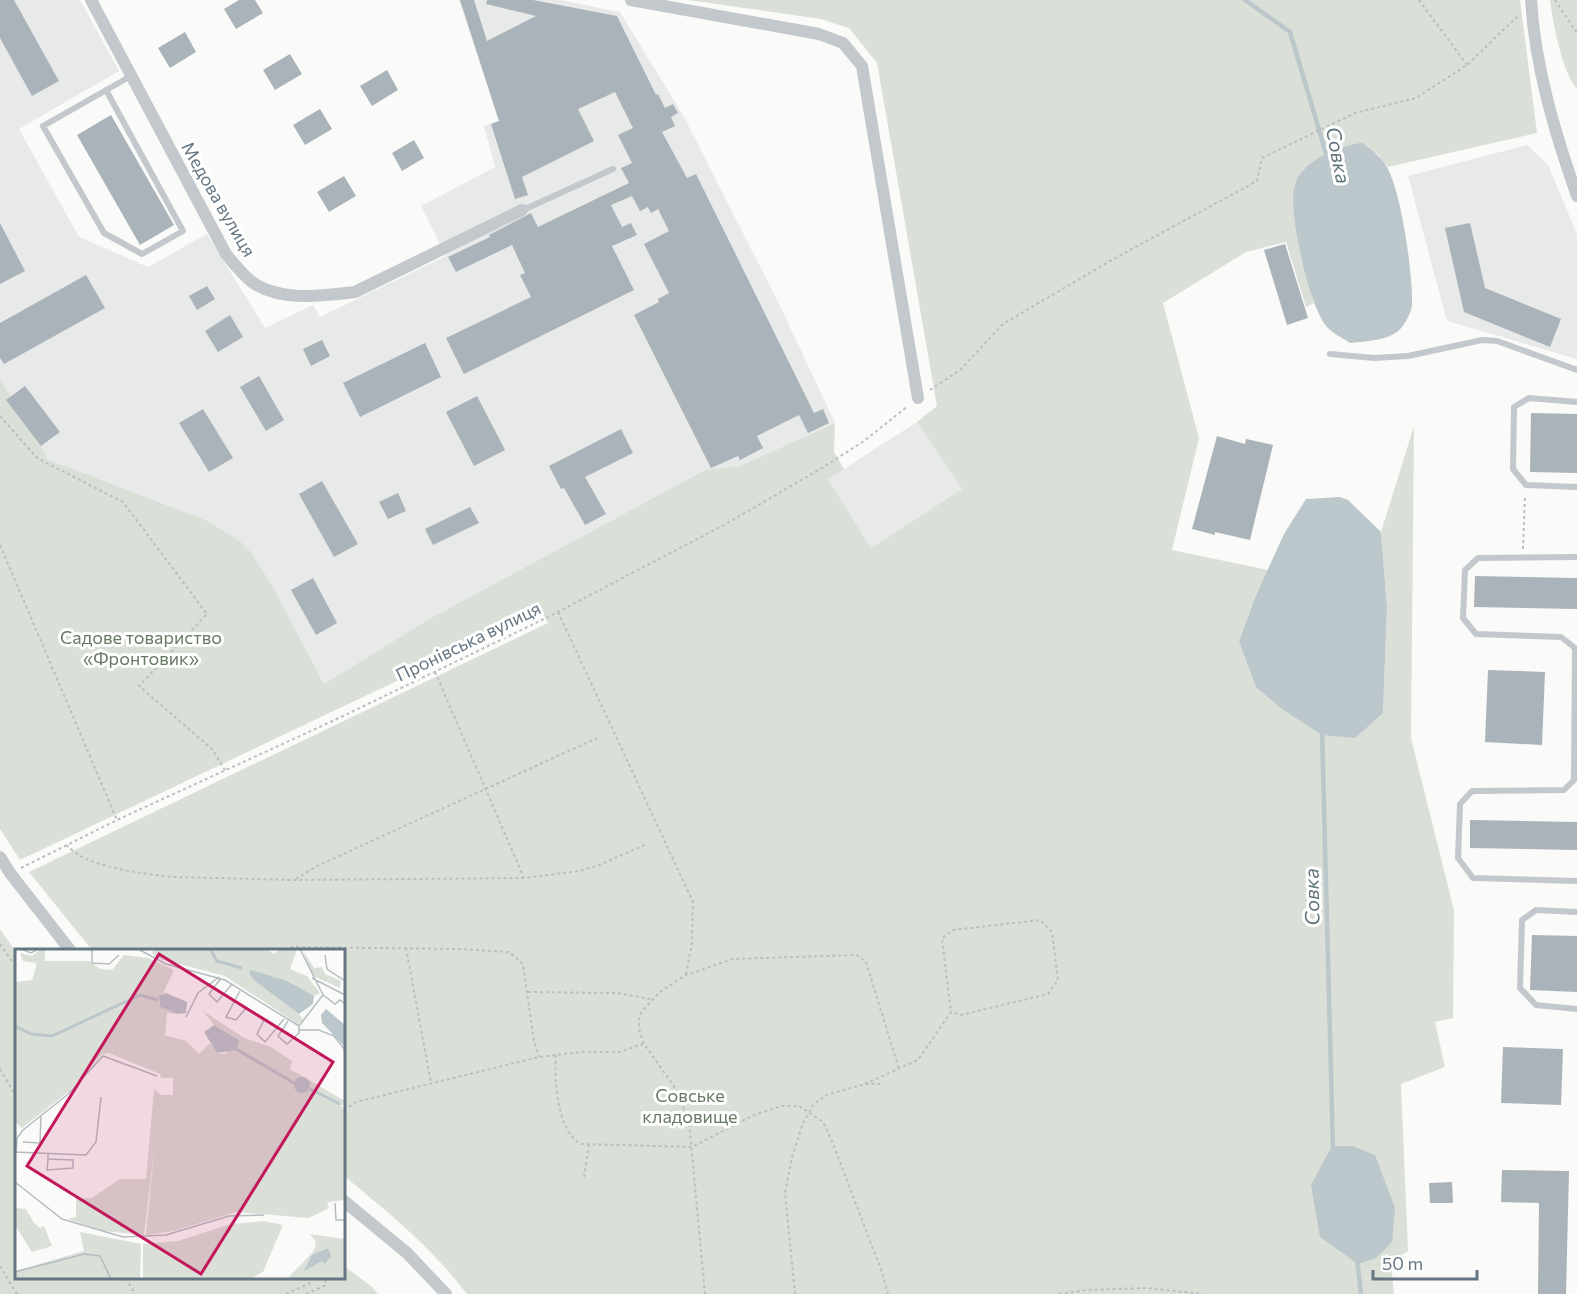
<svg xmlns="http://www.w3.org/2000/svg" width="1577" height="1294" viewBox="0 0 1577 1294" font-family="Commissioner,sans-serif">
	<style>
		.built { fill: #e8e9e9 }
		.green { fill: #dadfd7 }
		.water { fill: #bbc7cb }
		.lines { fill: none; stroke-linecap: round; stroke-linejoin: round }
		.stream { stroke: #bbc7cb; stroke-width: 4.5 }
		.building { fill: #aab3b9 }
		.path { stroke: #bbbfc2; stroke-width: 2; stroke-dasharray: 3 3; stroke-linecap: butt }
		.lane { stroke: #c3c8cc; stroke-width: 6 }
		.street { stroke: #c3c8cc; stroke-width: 12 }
		.labels { text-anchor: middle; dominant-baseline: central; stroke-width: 6; stroke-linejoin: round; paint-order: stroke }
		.street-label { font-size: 18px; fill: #657683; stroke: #fff }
		.park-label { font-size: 18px; fill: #687a64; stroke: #fff }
		.water-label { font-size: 20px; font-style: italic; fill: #60757c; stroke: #fff }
		.inset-river { fill: none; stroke: #bbc7cb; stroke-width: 3 }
		.inset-road { fill: none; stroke: #b5bdc2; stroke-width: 1.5 }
		.view { fill: #c2185b; fill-opacity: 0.15; stroke: #c2185b; stroke-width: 3 }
		.inset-edge { fill: none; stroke: #657683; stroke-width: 3 }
	</style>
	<rect width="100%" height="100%" fill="#fafaf8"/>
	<path class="built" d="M0,0H80L119,71L19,129L79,237L148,267L207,234L265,328L313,305L320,317L446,256L421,206L495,167L484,126L499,121L459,0H561L620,12L683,115L780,306L835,423L740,466L705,470L431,618L324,684L272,585L250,551L241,542L208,521L47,459L41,446L8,399L11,396L0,380Z
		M1527,145L1548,165L1577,234V359L1447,321L1408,176Z
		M917,422L962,489L871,548L828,479Z"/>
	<path class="green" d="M688,0H1520L1537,133L1388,167L1377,153L1315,161L1303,170L1294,185L1299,250L1314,303L1306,307L1286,242L1246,252L1163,303L1199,438L1172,550L1268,570L1254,600L1239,642L1256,687L1383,713L1387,607L1381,532L1414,426L1411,738L1454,910L1453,1018L1435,1022L1445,1067L1401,1084L1408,1251L1391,1262L1394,1294H467C432,1248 388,1212 344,1176V950H92L29,872L548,623L542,612L20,860L0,829V380L11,396L8,399L41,446L47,459L208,521L241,542L250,551L272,585L324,684L431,618L705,470L740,466L835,423L834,452L844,469L828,479L871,548L962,489L917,422L937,406L877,63L849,28L821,19Z
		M1550,0H1577V89C1562,71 1553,24 1550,0Z
		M0,929L16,952V1278H344V1266L371,1286L378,1294H0Z"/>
	<path class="water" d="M1362,143C1372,150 1383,158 1388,169C1402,197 1413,274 1412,306C1411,312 1406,322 1402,327C1391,341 1366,341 1350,343C1343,338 1332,333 1327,327C1309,307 1287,210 1295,184C1302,161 1340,145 1362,143Z
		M1340,497L1348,500L1381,532L1387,607L1383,713L1355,738L1322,735L1282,709L1256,687L1239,642L1254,600L1284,534L1306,499Z
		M1332,1146H1353L1375,1155L1395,1208L1392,1242L1376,1258L1358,1264L1320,1237L1311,1185Z"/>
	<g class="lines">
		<path class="stream" d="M1245,0L1290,32L1328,160
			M1322,730L1333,1150
			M1357,1258L1361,1294"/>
	</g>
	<path class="building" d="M0,0H14L59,81L32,96L0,38Z
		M239,0H255L263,13L236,29L224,9Z
		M460,0H474L487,41L536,16L486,4L487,0H533L617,16L656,95L658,94L665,108L673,104L678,113L671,117L675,126L662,132L687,178L696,174L814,413L823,409L829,423L808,433L799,415L757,436L763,448L740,460L738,456L711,468L634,315L659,302L658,299L669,293L644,244L669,231L658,209L651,213L648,207L640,211L632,196L611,205L622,227L631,223L637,235L612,246L634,290L464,374L446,338L531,297L520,275L525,273L512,245L456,272L448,257L490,237L489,235L531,213L538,227L629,183L621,168L632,163L618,135L633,128L615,92L578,109L594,141L522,177L528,195L515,199L491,124L499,121Z
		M185,32L196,52L170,68L158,48Z
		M290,54L302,74L275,90L263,70Z
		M387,70L398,90L372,106L360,86Z
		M320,109L332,129L305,145L293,125Z
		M111,115L174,225L140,245L77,135Z
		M414,140L424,158L402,171L392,153Z
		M344,176L356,196L329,212L317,192Z
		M0,223L25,271L0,284Z
		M1470,223L1485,288L1561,319L1550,347L1464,312L1445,228Z
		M1285,244L1308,318L1287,325L1264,250Z
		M86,275L105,308L4,364L0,358V323Z
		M207,286L215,299L197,310L189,296Z
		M230,315L243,337L218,352L205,331Z
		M322,340L330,356L311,366L303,349Z
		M425,343L441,377L360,417L343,383Z
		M259,376L284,420L266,431L240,387Z
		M25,386L60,432L41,446L6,400Z
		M477,396L505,450L474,466L446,412Z
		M203,409L233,458L209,472L179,423Z
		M1531,413L1577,414V473L1530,472Z
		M621,429L633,453L585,477L606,514L585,525L564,488L561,489L549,466Z
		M1217,436L1245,444L1246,439L1273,445L1250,540L1215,532V535L1192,529Z
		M322,481L358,544L334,557L299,494Z
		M398,493L406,511L388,519L379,502Z
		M470,507L479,523L433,545L425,529Z
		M1475,576L1577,578V609L1474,607Z
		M313,578L337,623L316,635L291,590Z
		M1488,670L1545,672L1542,745L1485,742Z
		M1470,820L1577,822V850L1470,848Z
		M1532,935L1577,936V992L1530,990Z
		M1503,1047L1563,1049L1561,1105L1501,1103Z
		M1502,1170L1569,1171L1566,1294H1538L1539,1203L1501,1202Z
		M1452,1182L1453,1203H1430L1429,1183Z"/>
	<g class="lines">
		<path class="path" d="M1419,0L1467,65
			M1555,0L1577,33
			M930,390L960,370L1003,324L1110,261L1257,181L1262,158L1355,113L1416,98L1467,65L1520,14
			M0,416L37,458L123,502L207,614L139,686L212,749L225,770
			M0,545L117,820
			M1523,549L1525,495
			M558,612L693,902L692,943L686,974
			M435,672L524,878
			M66,845C72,850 79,856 86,859C113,870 145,874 174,877L295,880L524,878L580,871L599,865L647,844
			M21,868L117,820L339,718L546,618L724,525L822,468L864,441L908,406
			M296,879L317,866L597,738
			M0,944L16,967
			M290,947L461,949L509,952L523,964L534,1041L539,1057
			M406,948L431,1083
			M528,992L617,993L651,999
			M556,1055C554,1079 557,1132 581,1144L692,1147L754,1115L782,1106H799L823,1122L832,1141L882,1272L888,1294
			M0,1069L16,1096
			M865,1084L918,1060L951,1012L942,938L953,930L1040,920L1052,932L1058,980L1048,994L961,1015L951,1012
			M344,1110L356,1102L539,1057L582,1052H619L643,1044
			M584,1177L589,1145
			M0,1266L17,1294
			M126,1278L135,1294
			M286,1294L310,1283L312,1278
			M306,1294L326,1285L325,1278
			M705,1294L689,1122L678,1092L644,1044L639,1029V1019L642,1011L660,992L686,975L733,959L857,955L866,962L899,1069
			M795,1294L785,1193L792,1157L803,1123L814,1104L826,1095L865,1084H880
			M1059,1294L1087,1290L1146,1288L1203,1294"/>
		<path class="lane" d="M106,90L183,231L142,254L104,233L43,126L131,76
			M523,210L613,169
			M1330,354L1374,358L1408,356L1482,340L1497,341L1577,370
			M1577,402L1529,398L1514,407L1513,469L1526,485L1577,487
			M1577,557L1478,558L1465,570L1463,618L1476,634L1561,637L1575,648L1574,780L1564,790L1472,791L1460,804L1458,858L1473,878L1577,881
			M1577,912L1536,910L1522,920L1520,988L1536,1005L1577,1009"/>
		<path class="street" d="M91,0L226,254C234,264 242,274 252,282C280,302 323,296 355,292L522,210
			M631,0L819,34L843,43L862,66L918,398
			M1531,0C1535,67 1555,133 1577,196
			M0,857L10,873L70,950
			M344,1201L407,1253L446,1294"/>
	</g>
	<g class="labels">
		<g class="street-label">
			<text transform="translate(219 199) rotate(60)">Медова вулиця</text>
			<text transform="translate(468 641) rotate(-26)">Пронівська вулиця</text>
		</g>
		<g class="park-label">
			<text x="141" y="637">Садове товариство<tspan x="141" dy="21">«Фронтовик»</tspan></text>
			<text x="690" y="1095">Совське<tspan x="690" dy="21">кладовище</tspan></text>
		</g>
		<g class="water-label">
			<text transform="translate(1339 155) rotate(79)">Совка</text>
			<text transform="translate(1311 897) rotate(-91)">Совка</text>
		</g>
	</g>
	<g transform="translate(15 949)">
		<rect width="330" height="330" fill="#fafaf8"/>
		<path d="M26,0H30V12H74L85,20L97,21L109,6L133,9L159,21L144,53L145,58L163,65L152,64L150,86L171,92L184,105L195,94L202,104L210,105L224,91L199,76L188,62L229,89L256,98L277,112L275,120L330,152V156H325L330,160V251L312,253L314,259L294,269L221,263L159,282L131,286L140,195L129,286L88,282L53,270L61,268V249H77L105,230H131L139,140L146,146H158V129H146L145,125L94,104L87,105L53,143L7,179L0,173V33L17,31L21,18V14L8,12L5,4L17,7ZM140,0H251L259,5L265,0H282L275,20L292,27L305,44L299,47L261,28L234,24L284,65L289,71L283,75L210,27L145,10L136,4ZM287,0L299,19L307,18L310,25L326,32L325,39L298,27ZM0,259L11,260L19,274L25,279L29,277L37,297L17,303L0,276ZM249,272L268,276L248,323L235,330H128V295L163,292L216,275ZM65,283L126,295L125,330H0V322L69,302ZM295,285L330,290V330H272L299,302L301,293Z" fill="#dadfd7"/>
		<path d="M236,21L270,31L299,47L298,55L284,65L240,32L234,24ZM151,44L172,53L171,64L163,65L145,58L144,47ZM311,60L330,76V98L307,74L306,66ZM199,76L224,91L222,101L202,104L189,83ZM279 136a8 8 0 1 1 16 0a8 8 0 1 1-16 0ZM313,299L316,307L310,315L307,312L289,322L297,306Z" fill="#bbc7cb"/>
		<path class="inset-river" d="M195,0L202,12L227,19M0,77L16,85L37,87L125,46L143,51M221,100L279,134M295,140L325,155"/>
		<path class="inset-road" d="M6,0L16,4L23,0M77,0V14L94,15L104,6M123,0L151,15L210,31L284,77M310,6L312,20L330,32M206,29L194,45L202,53L217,35M297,29L330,46M226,40L211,68L221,71L231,59L249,71L242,85L250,93L269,70M308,46L320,55L325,51L330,55M171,68L183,44L204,28M273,72L263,87L272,95L284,84V77M284,77L308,46L285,0M284,81H304L319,87L330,101M8,193L25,194L26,166M0,203L71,206L81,193L86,148M1,203L2,189L8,181L52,146L88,107L142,127M33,210L58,211V219L32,221L33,210V205M0,233L47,270L108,288L151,286L214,267L249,266M320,254L321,271H330M0,323L69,305L85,307L96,330"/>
		<path class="view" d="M144,5L318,113L186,325L12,217Z"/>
		<rect width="330" height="330" class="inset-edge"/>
	</g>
	<path d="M1373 1270v9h104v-9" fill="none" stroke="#657683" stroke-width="3"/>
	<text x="1382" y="1270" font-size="18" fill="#657683" stroke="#ffffff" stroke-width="4.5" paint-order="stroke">50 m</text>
</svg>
